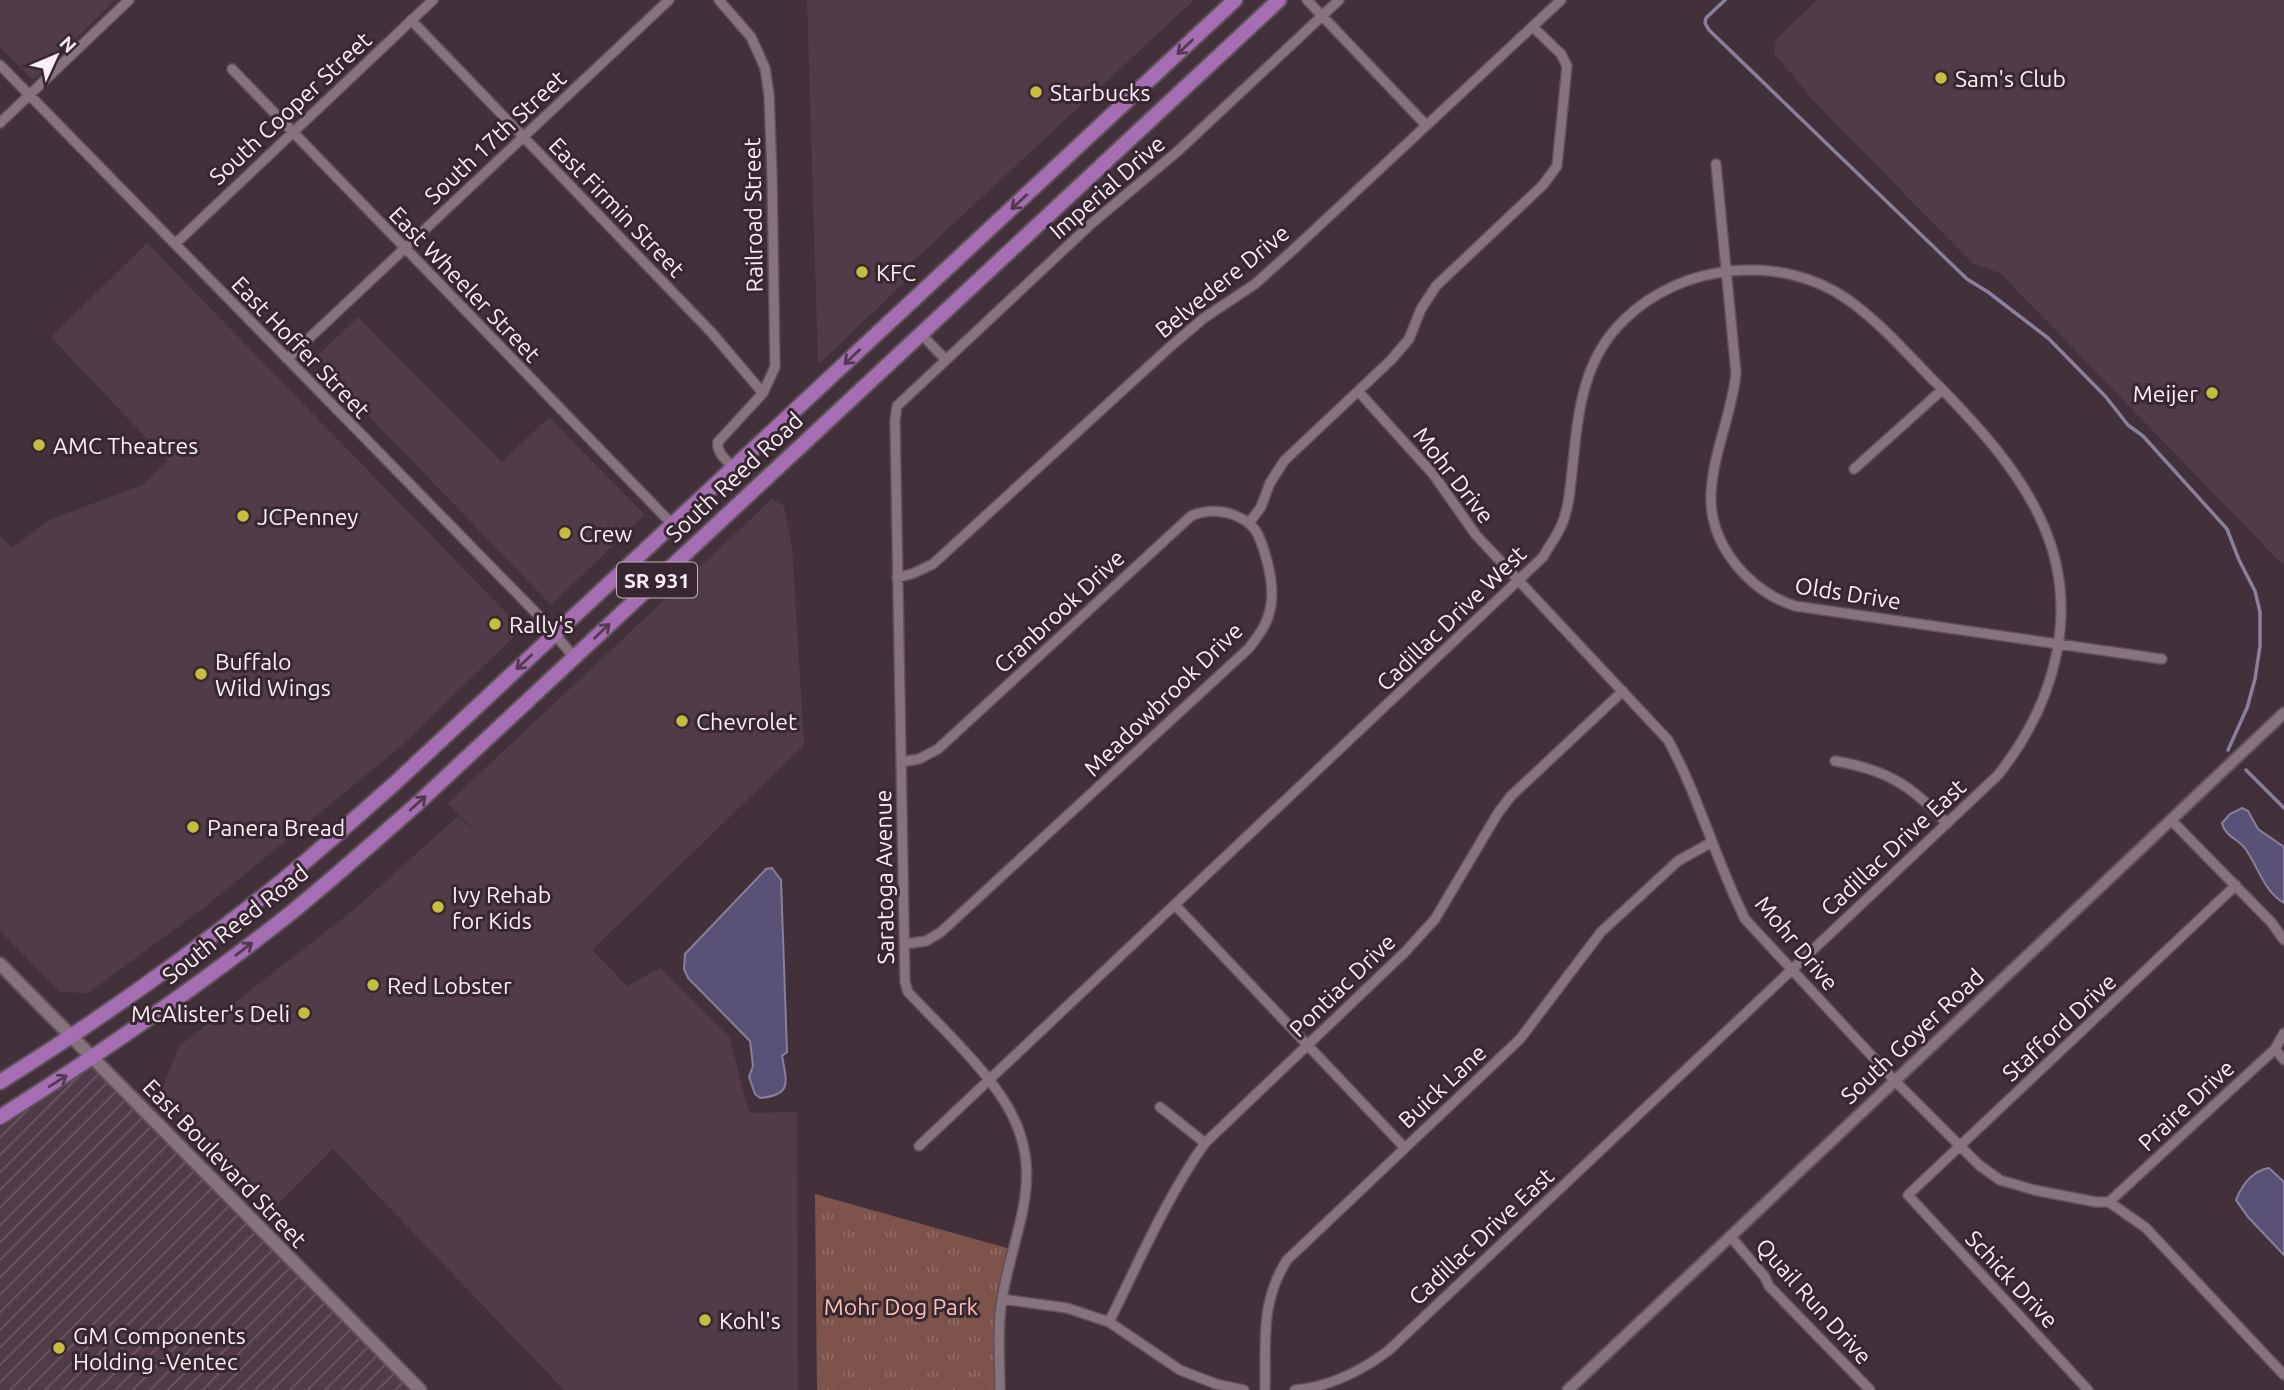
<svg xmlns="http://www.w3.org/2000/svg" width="2284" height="1390" viewBox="0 0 2284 1390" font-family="Ubuntu,sans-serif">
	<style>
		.built { fill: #513b49 }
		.industrial { fill: url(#industrial-furrows) }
		.park { fill: url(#park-tufts) }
		.water { fill: #595176; stroke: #89809c; stroke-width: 2 }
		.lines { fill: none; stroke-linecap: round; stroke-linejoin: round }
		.stream { stroke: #89809c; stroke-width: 3.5 }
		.minor-casing { stroke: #5f5159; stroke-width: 12 }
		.tertiary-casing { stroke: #5f5159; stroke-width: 14 }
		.secondary-casing { stroke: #5f5159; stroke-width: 16 }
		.primary-casing { stroke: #5f5159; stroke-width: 18 }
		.minor { stroke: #86737e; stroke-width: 9 }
		.tertiary { stroke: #86737e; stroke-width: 10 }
		.secondary { stroke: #86737e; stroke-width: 12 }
		.primary { stroke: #a56db2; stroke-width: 14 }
		.oneway { stroke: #533851 }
		.poi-dot { fill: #c4bd3e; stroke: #382731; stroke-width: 2.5 }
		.labels { text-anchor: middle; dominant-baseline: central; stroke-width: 6; stroke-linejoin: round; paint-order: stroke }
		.shield { fill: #382731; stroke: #c0b3ba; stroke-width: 2 }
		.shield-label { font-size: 21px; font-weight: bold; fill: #faeff5 }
		.poi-label { font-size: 23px; fill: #faeff5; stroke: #382731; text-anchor: start }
		.street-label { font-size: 23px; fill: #faeff5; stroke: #382731 }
		.park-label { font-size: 23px; fill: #fcc0b4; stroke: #382731 }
	</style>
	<defs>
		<pattern id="industrial-furrows" width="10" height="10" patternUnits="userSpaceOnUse" patternTransform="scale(1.75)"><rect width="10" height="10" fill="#513b49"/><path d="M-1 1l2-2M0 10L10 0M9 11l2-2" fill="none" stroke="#6b5864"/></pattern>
		<pattern id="park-tufts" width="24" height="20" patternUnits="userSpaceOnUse" patternTransform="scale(1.75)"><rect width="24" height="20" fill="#7d534b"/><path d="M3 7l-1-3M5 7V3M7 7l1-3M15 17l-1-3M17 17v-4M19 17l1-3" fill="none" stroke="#906c66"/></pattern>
	</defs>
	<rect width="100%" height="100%" fill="#42313b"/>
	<path class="built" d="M0,0H115L33,80L0,47Z
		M807,0H1194L909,265V278L821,362L818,361Z
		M1817,0H2284V566L2000,273L1972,263L1812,99L1774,53L1776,40Z
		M147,243L522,629L400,747L205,907L88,993L60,992L0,931V536L12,548L49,520L142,485L168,461L51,337Z
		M358,317L502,462L549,417L645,515L551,605L314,359Z
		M772,499L784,506L792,546L804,745L592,950L627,986L660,968L729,1036L749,1113L797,1112L798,1390H564L333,1149L274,1208L160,1095L179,1046L355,909L458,816L488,845L448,803Z"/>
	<path class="industrial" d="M93,1059L422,1390H0V1115Z"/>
	<path class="park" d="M815,1194L1014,1250L1002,1299L1000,1390H817Z"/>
	<path class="water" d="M2242,808L2248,811L2258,829L2284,847V903C2263,891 2258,865 2244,847C2236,838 2225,836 2222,823L2230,814Z
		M772,868L781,880L787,1052L782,1056C787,1083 792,1095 760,1098L755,1094L749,1077L753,1066L750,1041L688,978L684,969L685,954L766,869Z
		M2269,1168L2284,1182V1255L2248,1217L2236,1200C2242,1185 2252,1171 2269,1168Z"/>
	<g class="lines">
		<path class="stream" d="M1725,0L1706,18L1705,23L1709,30L1967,279L1988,292L2048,338L2106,397L2128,425L2143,436L2227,529L2239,560L2255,591L2260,612V646L2255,679L2247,708L2228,750
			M2246,770L2284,808"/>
		<defs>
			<path id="minor" d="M719,0L751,37L765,68L769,95L772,175L775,367L763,393L718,442C716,452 726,460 733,467
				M1307,0L1426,125
				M411,20L712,333L763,393
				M0,65L541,618L574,657
				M232,69L672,524
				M0,123L129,0
				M1716,164L1736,373C1732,414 1713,452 1711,494C1709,545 1749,591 1795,606L2162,659
				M175,244L433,0
				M921,334L946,360
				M287,359L669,0
				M1358,391L1433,474L1476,535L1668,740C1699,797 1716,861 1745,919L1895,1081L1979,1165L2000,1180L2034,1190L2096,1202H2109L2146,1228L2284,1375
				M1854,469L1942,390
				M1249,523L1261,507L1270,483L1284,461L1391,360L1409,339L1421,309L1436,286L1543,185L1557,166L1567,66L1561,54L1533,27
				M897,578L914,573L933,564L1171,346L1204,318L1255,284L1294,249L1561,0
				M1835,761C1885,769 1913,786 1947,824
				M901,762L919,759L938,749L1191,516C1203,511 1215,510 1228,513C1256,521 1260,535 1267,561C1271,576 1274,594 1270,610C1267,625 1258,636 1249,648L941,932L926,941L905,944
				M2171,820L2271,922L2284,940
				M1175,905L1405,1148
				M2275,1049L2284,1060
				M1160,1107L1205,1143
				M919,1146L1543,557C1549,546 1557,536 1562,524C1569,508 1570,489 1572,472C1578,416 1581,360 1625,319C1682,263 1781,253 1847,299C1881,323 1908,355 1937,384C1976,424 2018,469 2041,520C2082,608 2056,702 1998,775L1388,1351C1361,1371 1328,1387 1295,1390
				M2109,1202L2275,1049L2284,1033
				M1730,1236L1765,1277L1769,1286L1870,1390
				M1002,1299L1067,1308L1109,1322L1180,1370L1216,1384L1244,1390
				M1109,1322C1139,1262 1166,1198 1205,1143L1406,951L1435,919L1498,813L1511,796L1623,691
				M1000,1390C1000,1360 997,1329 1002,1300C1013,1229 1049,1174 1006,1104C984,1067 939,1025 908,992L905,982L895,420L897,406L1091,224L1178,151L1339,0
				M1265,1390C1266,1342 1260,1302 1287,1260L1520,1039L1601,932L1678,861L1712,842
				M2088,1390L1908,1195L2236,885"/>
			<path id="tertiary" d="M1568,1390L2284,713"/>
			<path id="secondary" d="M0,964L420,1390"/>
			<path id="primary" d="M0,1082C102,1018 201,948 294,871C328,843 361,813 394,784L1235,0
				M0,1117C101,1053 199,986 292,912C335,877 376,840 417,804L1279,0"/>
		</defs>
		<use href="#minor" class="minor-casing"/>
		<use href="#tertiary" class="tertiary-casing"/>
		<use href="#secondary" class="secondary-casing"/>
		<use href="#primary" class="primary-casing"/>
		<use href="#minor" class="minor"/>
		<use href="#tertiary" class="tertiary"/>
		<use href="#secondary" class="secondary"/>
		<use href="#primary" class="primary"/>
	</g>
	<defs><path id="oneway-shaft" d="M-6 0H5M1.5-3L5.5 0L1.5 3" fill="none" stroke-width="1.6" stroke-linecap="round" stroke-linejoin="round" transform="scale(1.75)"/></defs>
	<g class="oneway">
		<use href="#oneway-shaft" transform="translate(1185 47) rotate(137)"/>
		<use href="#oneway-shaft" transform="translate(1019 202) rotate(137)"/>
		<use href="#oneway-shaft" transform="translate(852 357) rotate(137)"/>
		<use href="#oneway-shaft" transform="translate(602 631) rotate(-43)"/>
		<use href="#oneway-shaft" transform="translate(524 662) rotate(137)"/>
		<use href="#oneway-shaft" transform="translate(418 803) rotate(-42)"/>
		<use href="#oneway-shaft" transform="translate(244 949) rotate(-38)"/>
		<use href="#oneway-shaft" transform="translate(58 1081) rotate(-32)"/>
	</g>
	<g class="poi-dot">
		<circle cx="1941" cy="78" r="7"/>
		<circle cx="1036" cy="92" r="7"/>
		<circle cx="862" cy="272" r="7"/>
		<circle cx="2212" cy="393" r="7"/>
		<circle cx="39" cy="445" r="7"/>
		<circle cx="243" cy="516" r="7"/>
		<circle cx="565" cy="533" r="7"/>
		<circle cx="495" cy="624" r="7"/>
		<circle cx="201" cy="674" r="7"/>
		<circle cx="682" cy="721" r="7"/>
		<circle cx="193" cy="827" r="7"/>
		<circle cx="438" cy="907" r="7"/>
		<circle cx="373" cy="985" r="7"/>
		<circle cx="304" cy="1013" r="7"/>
		<circle cx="705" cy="1320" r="7"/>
		<circle cx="59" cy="1348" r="7"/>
	</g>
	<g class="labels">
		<rect class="shield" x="617" y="562.5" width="80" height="35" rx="5"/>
		<g class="shield-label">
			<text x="657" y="580">SR 931</text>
		</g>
		<g class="poi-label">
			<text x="1955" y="78">Sam's Club</text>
			<text x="1050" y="92">Starbucks</text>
			<text x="876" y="272">KFC</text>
			<text x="2198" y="393" text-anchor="end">Meijer</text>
			<text x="53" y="445">AMC Theatres</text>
			<text x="257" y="516">JCPenney</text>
			<text x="579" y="533">Crew</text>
			<text x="509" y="624">Rally's</text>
			<text x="215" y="661">Buffalo<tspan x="215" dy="26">Wild Wings</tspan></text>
			<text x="696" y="721">Chevrolet</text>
			<text x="207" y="827">Panera Bread</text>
			<text x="452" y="894">Ivy Rehab<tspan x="452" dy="26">for Kids</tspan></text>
			<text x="387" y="985">Red Lobster</text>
			<text x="290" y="1013" text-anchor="end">McAlister's Deli</text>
			<text x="719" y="1320">Kohl's</text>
			<text x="73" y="1335">GM Components<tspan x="73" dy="26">Holding -Ventec</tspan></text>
		</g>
		<g class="street-label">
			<text transform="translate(290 108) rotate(-43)">South Cooper Street</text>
			<text transform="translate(495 137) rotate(-43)">South 17th Street</text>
			<text transform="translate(1107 187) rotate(-41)">Imperial Drive</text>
			<text transform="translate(617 207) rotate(46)">East Firmin Street</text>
			<text transform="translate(753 215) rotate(-91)">Railroad Street</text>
			<text transform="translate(1222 281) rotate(-39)">Belvedere Drive</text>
			<text transform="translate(465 284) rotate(46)">East Wheeler Street</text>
			<text transform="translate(301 347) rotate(46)">East Hoffer Street</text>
			<text transform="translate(1454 475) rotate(52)">Mohr Drive</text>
			<text transform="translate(734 477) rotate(-43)">South Reed Road</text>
			<text transform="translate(1848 593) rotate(9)">Olds Drive</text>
			<text transform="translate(1059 611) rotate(-43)">Cranbrook Drive</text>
			<text transform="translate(1451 618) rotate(-44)">Cadillac Drive West</text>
			<text transform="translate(1163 699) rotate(-44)">Meadowbrook Drive</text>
			<text transform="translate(1893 847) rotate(-43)">Cadillac Drive East</text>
			<text transform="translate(884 877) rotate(-91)">Saratoga Avenue</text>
			<text transform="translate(235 924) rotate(-38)">South Reed Road</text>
			<text transform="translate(1797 943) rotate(50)">Mohr Drive</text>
			<text transform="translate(1342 985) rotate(-44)">Pontiac Drive</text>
			<text transform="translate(2059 1027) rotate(-43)">Stafford Drive</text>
			<text transform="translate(1912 1036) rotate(-43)">South Goyer Road</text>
			<text transform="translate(1442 1086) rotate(-43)">Buick Lane</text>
			<text transform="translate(2186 1105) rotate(-43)">Praire Drive</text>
			<text transform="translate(225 1163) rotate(46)">East Boulevard Street</text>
			<text transform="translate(1481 1236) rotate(-43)">Cadillac Drive East</text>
			<text transform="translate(2012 1279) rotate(47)">Schick Drive</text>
			<text transform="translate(1814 1301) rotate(48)">Quail Run Drive</text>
		</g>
		<g class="park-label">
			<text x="901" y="1306">Mohr Dog Park</text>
		</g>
	</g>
	<g transform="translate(56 56) rotate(46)" stroke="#382731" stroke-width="5" paint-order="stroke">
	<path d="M0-5L12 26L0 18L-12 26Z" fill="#faeff5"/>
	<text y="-10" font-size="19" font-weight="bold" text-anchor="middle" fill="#faeff5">N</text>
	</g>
</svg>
